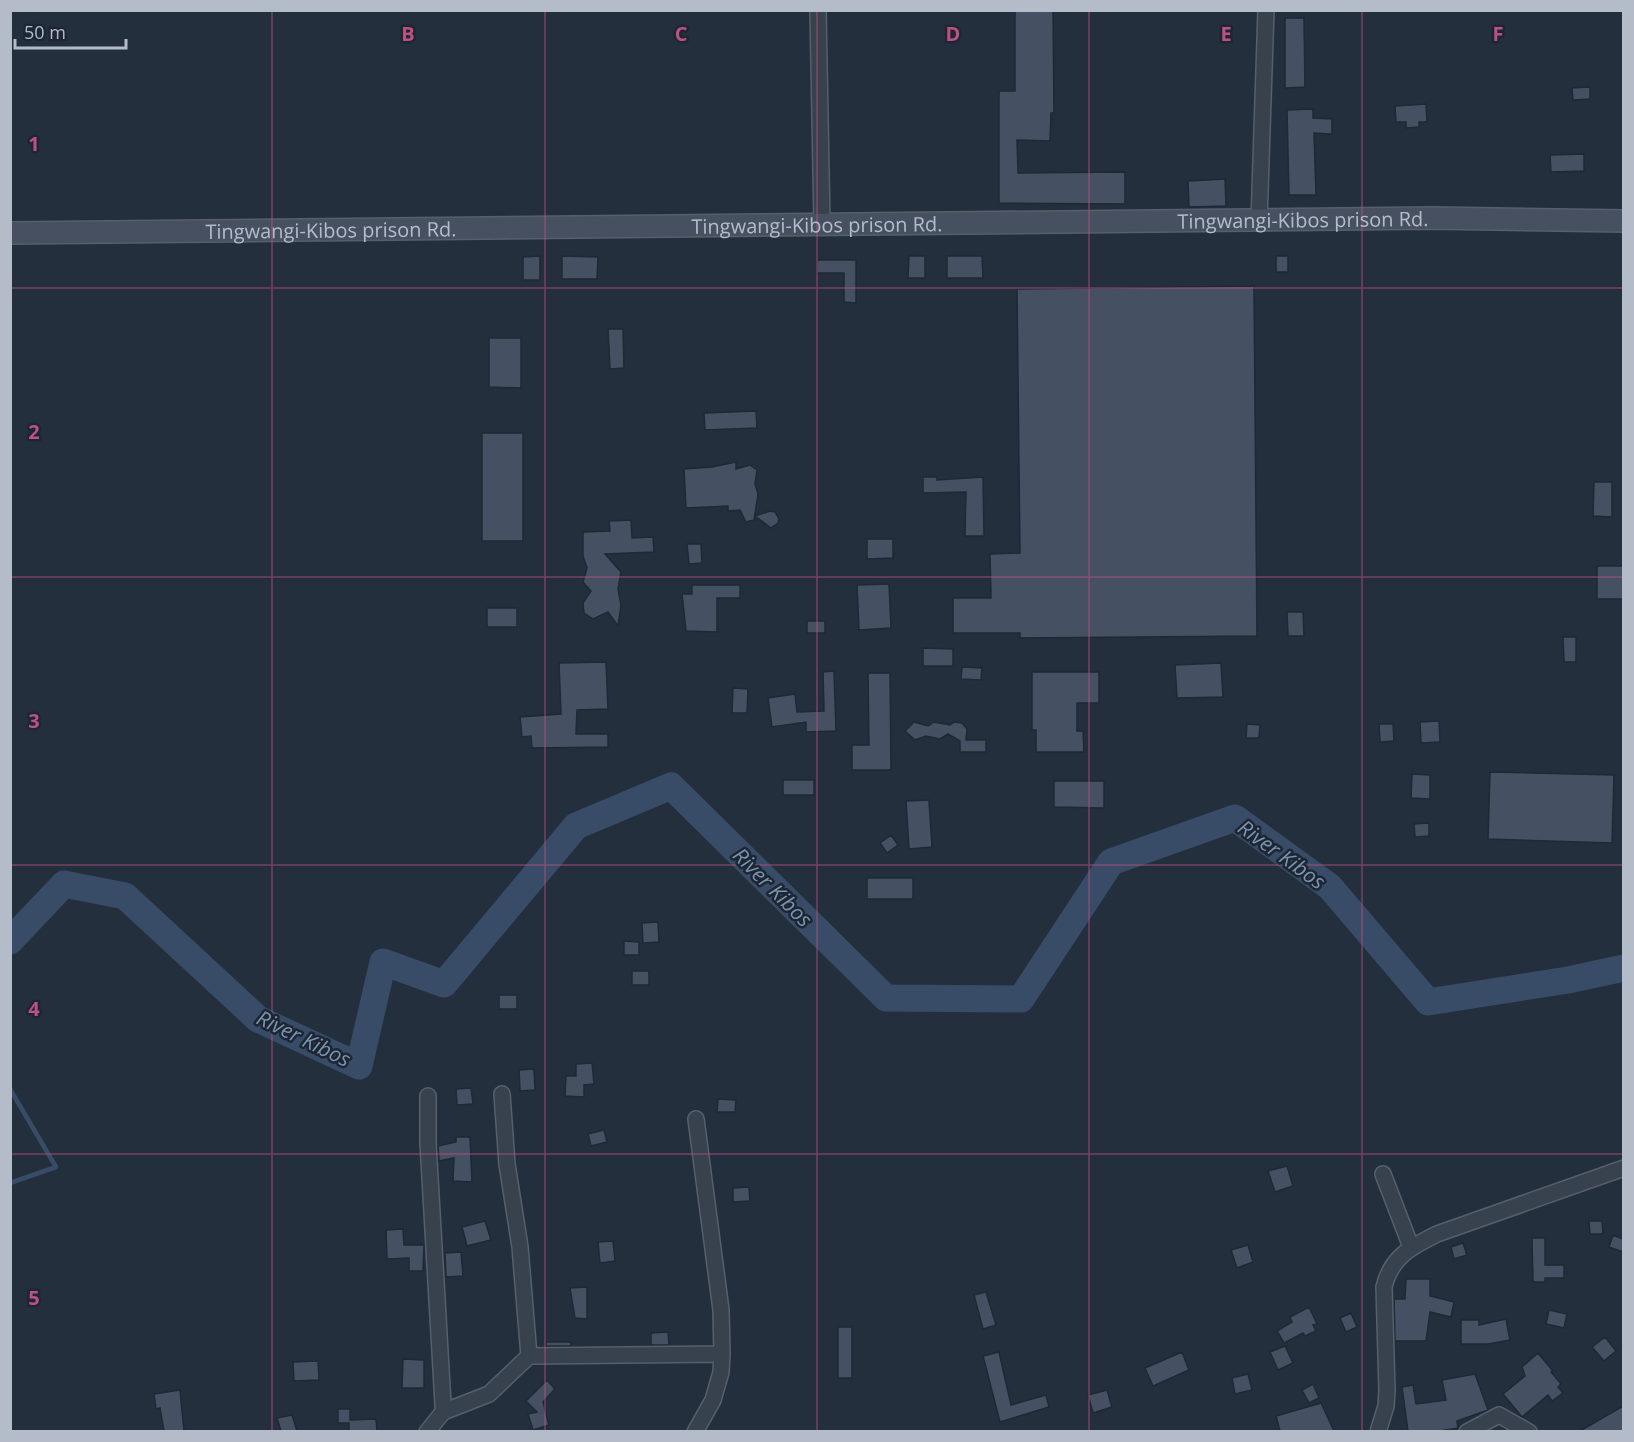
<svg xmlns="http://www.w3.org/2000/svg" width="1634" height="1442" viewBox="0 0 1634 1442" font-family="'Open Sans',sans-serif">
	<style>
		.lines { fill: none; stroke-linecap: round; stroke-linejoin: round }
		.stream { stroke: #394c67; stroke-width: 4.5 }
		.river { stroke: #394c67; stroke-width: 27 }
		.building { fill: #455162; stroke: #1f2835; stroke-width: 1.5 }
		.street-casing { stroke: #565f6c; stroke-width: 18 }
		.secondary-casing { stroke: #565f6c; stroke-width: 24 }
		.street { stroke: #38414e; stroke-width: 15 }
		.secondary { stroke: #465061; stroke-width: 21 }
		.grid { fill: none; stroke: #bd5182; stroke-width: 1.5; stroke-opacity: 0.55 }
		.labels { text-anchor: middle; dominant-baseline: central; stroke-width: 5; stroke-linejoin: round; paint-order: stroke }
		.street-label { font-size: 20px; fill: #b4bcc9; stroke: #1d2633 }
		.water-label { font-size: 21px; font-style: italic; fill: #7c92b1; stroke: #1d2633 }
		.grid-label { font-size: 20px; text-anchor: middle; font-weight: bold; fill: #bd5182; stroke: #1d2633; stroke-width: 5; stroke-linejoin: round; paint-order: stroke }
	</style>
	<rect width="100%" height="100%" fill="#242f3e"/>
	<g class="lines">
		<path class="stream" d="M10,1089L56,1167L10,1183"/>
		<path class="river" d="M10,941L64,884L125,896L258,1019L359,1066L383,962L444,984L576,826L671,786L886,998L1021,999L1111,862L1235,818L1330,887L1428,1002L1568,980L1624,968"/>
	</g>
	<path class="building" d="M1015,10H1053L1054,113H1051L1050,141L1017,140L1018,173L1125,172V204L999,203V91H1015Z
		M1285,18H1304L1305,87L1285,88Z
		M1590,87V99L1573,100L1572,88Z
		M1426,104L1427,122H1419V127L1406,128V122H1396L1395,106Z
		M1313,109V118L1332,119V134L1314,133L1316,195H1289L1287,110Z
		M1584,154V171L1551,172L1550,155Z
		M1225,179L1226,206L1189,207L1188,181Z
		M540,256V280H523V257Z
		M562,256L598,257L597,279H562Z
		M909,256H925V278H908Z
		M947,256H982L983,278H947Z
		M1276,256H1288V272H1276Z
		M817,260H856V303L844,302V273H817Z
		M1254,286L1257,636L1020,638V633H953V598H991L990,554L1020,553L1017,289Z
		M608,329H623L624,368L610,369Z
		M489,338H521V388L489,387Z
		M756,411L757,428L705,430L704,413Z
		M482,433H523V541H482Z
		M736,462V469L750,465L757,470L755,484L758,494L754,520L746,522L740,510L728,511V506L686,508L684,469L712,467Z
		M923,477H937V480L983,477L984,536H965L966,492L923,493Z
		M1594,482H1612V517L1593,516Z
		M770,511L775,512L779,519L778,523L771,528L755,516Z
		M631,520L632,538L653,537L654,552L605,554L621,572L618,589L621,605L618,626L608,612L593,619L584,613L583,603L591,591L583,582L587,568L583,556V532L610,531L609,521Z
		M867,539H893V558L867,559Z
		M687,544H701L702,563L689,564Z
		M1597,566H1623V599H1597Z
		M889,584L891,628L859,630L857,585Z
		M692,585H740V598H717V632L686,631L682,594H692Z
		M487,608H517V627H487Z
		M1287,612H1303L1304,636H1288Z
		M807,621H825V633H807Z
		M1563,637H1576V662H1564Z
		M923,648L953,649V666H923Z
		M606,662L608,709L577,710L576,734H608V747L532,748L531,736L522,737L520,717L561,714L559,663Z
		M1221,663L1223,697L1177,698L1175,665Z
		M962,667L982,668L981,680L961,679Z
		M834,671L836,731L806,732V722L772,727L768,698L795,694L797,712L824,711L823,672Z
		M1032,672H1099V703H1077V731H1083L1084,752H1036V730H1032Z
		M868,673H890L891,770H852V745H869Z
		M733,688L748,689L747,713H732Z
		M1439,721L1440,742L1421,743L1420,722Z
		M914,722L928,726L934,722L950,725L954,722L962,723L967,729L966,740H986V752H960V741L948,734L940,739L926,736L915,740L905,731Z
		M1247,724L1260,725L1259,738H1246Z
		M1379,724H1393L1394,741L1380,742Z
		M1490,772L1614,775L1612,843L1488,839Z
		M1412,774L1430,775V799L1411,798Z
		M783,780H814V795H783Z
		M1054,781H1104V808L1054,807Z
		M929,800L932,847L909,849L906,801Z
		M1429,823V836L1415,837L1414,824Z
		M891,835L898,845L887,853L880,843Z
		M867,878H913V899H867Z
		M658,922L659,942L643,943L642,923Z
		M624,941L639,942V955H624Z
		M632,971H649V985H632Z
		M499,995H517V1009H499Z
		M592,1063L594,1084L584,1085V1097L565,1096L566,1076H576V1064Z
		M534,1069L535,1090L520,1091L519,1070Z
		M471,1088L473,1104L457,1105L456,1089Z
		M718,1099L736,1100L735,1112H717Z
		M604,1130L607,1142L591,1146L588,1134Z
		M456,1137H470L472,1182L453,1181L454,1158L439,1161L438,1146L456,1142Z
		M1287,1166L1293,1186L1275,1192L1268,1171Z
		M749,1187L750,1201L733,1202V1188Z
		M485,1221L491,1240L467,1246L462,1227Z
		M1589,1221H1602L1603,1234H1590Z
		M403,1229L404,1245H424L423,1271H409V1258L387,1259L386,1230Z
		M1613,1235L1623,1239V1252L1609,1247Z
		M1532,1238H1545V1265H1564V1278H1545V1282H1533Z
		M613,1241L615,1261L600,1263L598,1242Z
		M1463,1243L1467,1255L1454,1259L1451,1247Z
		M1248,1245L1253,1262L1237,1268L1231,1250Z
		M461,1252L463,1276L446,1277L445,1253Z
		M1406,1279H1430V1296L1454,1302L1451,1317L1430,1312L1426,1341H1395L1394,1299H1405Z
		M587,1287V1319L575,1318L570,1288Z
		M986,1292L996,1325L983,1329L974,1295Z
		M1309,1307L1317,1324L1313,1325L1316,1331L1305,1336L1303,1333L1284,1343L1277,1331L1292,1322L1290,1317Z
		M1549,1310L1567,1314L1564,1328L1546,1324Z
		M1351,1313L1357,1327L1346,1332L1340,1318Z
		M1506,1319L1510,1340L1488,1344H1461V1320H1479V1325Z
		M838,1327H852V1378H838Z
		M668,1332L669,1345H651V1333Z
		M1605,1337L1616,1351L1604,1361L1592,1347Z
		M546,1342H571V1346H546Z
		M1285,1346L1293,1363L1278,1370L1270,1352Z
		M999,1352L1011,1405L1046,1395L1049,1407L1000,1422L983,1356Z
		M1182,1352L1189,1370L1153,1386L1145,1368Z
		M1538,1353L1553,1371L1551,1372L1561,1384L1558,1387L1563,1393L1552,1401L1548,1395L1522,1417L1503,1394L1525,1376L1522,1367Z
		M403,1359L424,1360V1388H402Z
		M318,1361L319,1380L294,1381L293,1362Z
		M1248,1374L1252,1390L1235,1394L1232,1378Z
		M1475,1374L1488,1410L1457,1421L1458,1428L1440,1431H1408L1402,1387L1413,1385L1416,1404L1446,1400L1442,1380Z
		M547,1380L555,1389L543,1402L549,1425L533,1430L528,1414L537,1412L526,1401Z
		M1313,1384L1319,1398L1309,1403L1302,1390Z
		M180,1390L184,1431H164L160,1408L156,1409L154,1394Z
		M1107,1390L1112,1407L1093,1413L1088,1395Z
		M1321,1403L1334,1431H1280L1276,1416Z
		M1623,1406V1431H1580Z
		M338,1409H350V1420L376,1419L377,1431H349V1423H338Z
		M292,1415L297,1431H281L277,1418Z"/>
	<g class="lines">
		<defs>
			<path id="street" d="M818,10L822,225
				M1259,221L1266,10
				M502,1094L507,1164L520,1247L529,1356
				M1383,1174L1411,1247
				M443,1412L489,1394L529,1356L722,1354
				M427,1432L443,1412V1404L428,1143V1096
				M695,1432L713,1400L721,1372L722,1354L721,1310L696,1119
				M1378,1432L1386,1406L1387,1390L1384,1287C1391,1257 1411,1247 1437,1234L1624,1168
				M1467,1432L1499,1415L1529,1432"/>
			<g id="secondary">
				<path id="s1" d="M10,233L1433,218L1624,221"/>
			</g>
		</defs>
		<use href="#street" class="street-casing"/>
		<use href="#secondary" class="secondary-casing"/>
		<use href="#street" class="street"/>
		<use href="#secondary" class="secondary"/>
	</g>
	<path class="grid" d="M272,10V1432M545,10V1432M817,10V1432M1089,10V1432M1362,10V1432M10,288H1624M10,577H1624M10,865H1624M10,1154H1624"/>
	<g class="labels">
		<g class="street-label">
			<text stroke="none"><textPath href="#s1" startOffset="1293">Tingwangi-Kibos prison Rd.</textPath></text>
			<text stroke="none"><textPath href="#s1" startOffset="807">Tingwangi-Kibos prison Rd.</textPath></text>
			<text stroke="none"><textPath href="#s1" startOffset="321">Tingwangi-Kibos prison Rd.</textPath></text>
		</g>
		<g class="water-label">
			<text transform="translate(1282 854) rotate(36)">River Kibos</text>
			<text transform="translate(773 887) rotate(45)">River Kibos</text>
			<text transform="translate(304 1038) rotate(26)">River Kibos</text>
		</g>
	</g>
	<g class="grid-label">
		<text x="408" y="41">B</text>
		<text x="681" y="41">C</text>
		<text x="953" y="41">D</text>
		<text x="1226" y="41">E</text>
		<text x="1498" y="41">F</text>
		<text x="34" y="151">1</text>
		<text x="34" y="439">2</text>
		<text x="34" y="728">3</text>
		<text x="34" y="1016">4</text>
		<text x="34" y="1305">5</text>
	</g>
	<rect width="1634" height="1442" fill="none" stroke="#b4bcc9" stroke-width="24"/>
	<path d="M15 39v9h111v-9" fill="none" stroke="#b4bcc9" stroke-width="3"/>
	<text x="24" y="39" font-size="18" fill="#b4bcc9" stroke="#1d2633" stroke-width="4.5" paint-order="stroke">50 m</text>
</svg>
